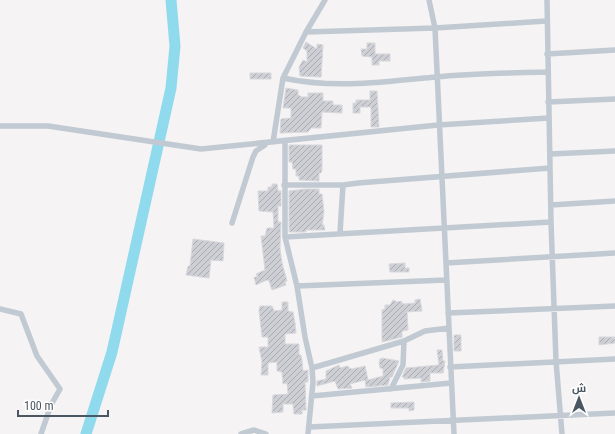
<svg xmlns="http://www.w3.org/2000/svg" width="615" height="434" viewBox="0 0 615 434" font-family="'Roboto Condensed',Cairo,sans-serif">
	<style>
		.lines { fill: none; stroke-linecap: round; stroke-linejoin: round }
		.river { stroke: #90daee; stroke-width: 11 }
		.building { fill: url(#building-hatch); stroke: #d7d9de }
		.street { stroke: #c1cad2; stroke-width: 5.5 }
	</style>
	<defs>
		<pattern id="building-hatch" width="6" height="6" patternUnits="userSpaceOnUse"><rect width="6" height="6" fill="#cdcfd5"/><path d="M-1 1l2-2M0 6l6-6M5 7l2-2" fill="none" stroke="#a8abb0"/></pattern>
	</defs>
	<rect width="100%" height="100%" fill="#f5f3f3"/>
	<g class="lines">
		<path class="river" d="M86,434L112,352L171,88L175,46L171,0"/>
	</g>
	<path class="building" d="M306,42L317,49V44L323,45L321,77L300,76L299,67L303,60L307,62V51L303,48Z
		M367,43H375V54H390V61H379V65H372V57L362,56L361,49H367Z
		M250,73H271V79H250Z
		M286,88L298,90V95L302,97H308V93H323V101H333V105H342V113L322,112L321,128H311L308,132L280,133L281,119L291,118V108H283Z
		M370,91H377L379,127H371V107H360V113H353V103H356V100H370Z
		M289,145H322V170L321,173H319V181L299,180V176H296V169H293L292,162H289Z
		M272,184H277L278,191H281V206H278V222H281L280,248L282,263L287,281L285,282L286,285L272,290L269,281L267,280L256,285L254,277H258L256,274L265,270L261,236H265L267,228H274L273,212L259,211L258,191H268V187H272Z
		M305,189H319V194H322L324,212L322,225H324L325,230H306V232H289V191Z
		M193,239L224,243L223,261L211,260L209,278L186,275L188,266H190Z
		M405,263V268H409V272H390L389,264Z
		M420,299L422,311L407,312L408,330L402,331V337L382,342V310L385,309V305H390L393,300L397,302L401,301L403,304L415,303V300Z
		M282,302H288V311L293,312L295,323L296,333L285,334V344H299V355H301L302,360L303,371L308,370V382H305L306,410H302V414H294L293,404H283V412L272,413L273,395L288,394L287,383L283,384L282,372L277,371V362L268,363V375H261L262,362L259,347H268V337H262L259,310L260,306H272L274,311L282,310Z
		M454,335H461V351H454Z
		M599,337H615V343L599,345Z
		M437,350H442L443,361H445L443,373H430V381L421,382V378L404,379V377H402L406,368L439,365Z
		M382,358L399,361L392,377H390L388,385L366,387L365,380L350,384L352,388L338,389L335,381L317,386V381L326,379V371L339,365L340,368L348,366L349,368L352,369L365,366L368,380L383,376V369L380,368L379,363L380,359Z
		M414,402V410L409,411V408H391V403Z"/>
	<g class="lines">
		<path class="street" d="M429,0L435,28L454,434
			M547,0L551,222L556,361L562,434
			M306,32L435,28L546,21
			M547,54L615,50
			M283,78C333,89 384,82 435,77C472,73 510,73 548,72
			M548,102L615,99
			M0,126H48L201,149L438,125L549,118
			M285,141V237L297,286L305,337L312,368L313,382L308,434
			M273,142L283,78L306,32L325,0
			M550,154L615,151
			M284,185H343L358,183L550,168
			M551,205L615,201
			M232,223L253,157L256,151L265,145
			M340,233L343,185
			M285,237L551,222
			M446,263L615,253
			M297,286L446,280
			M0,309L21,314L37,356L60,389L51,405L41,434
			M448,313L615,306
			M450,367L615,359
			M312,368L404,341L425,331L449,328
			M391,389L403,365L404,341
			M312,396L451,383
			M309,427L615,413
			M241,434L254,430L266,434"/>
	</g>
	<g transform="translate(579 398)" stroke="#ffffff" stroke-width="3" paint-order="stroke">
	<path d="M0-3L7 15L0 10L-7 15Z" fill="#4a5661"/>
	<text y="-6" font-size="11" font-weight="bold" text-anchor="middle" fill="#4a5661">ش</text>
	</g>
	<path d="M18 410v6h90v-6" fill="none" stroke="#4a5661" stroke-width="2"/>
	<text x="24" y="410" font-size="12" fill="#4a5661" stroke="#ffffff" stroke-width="3" paint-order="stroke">100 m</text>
</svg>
